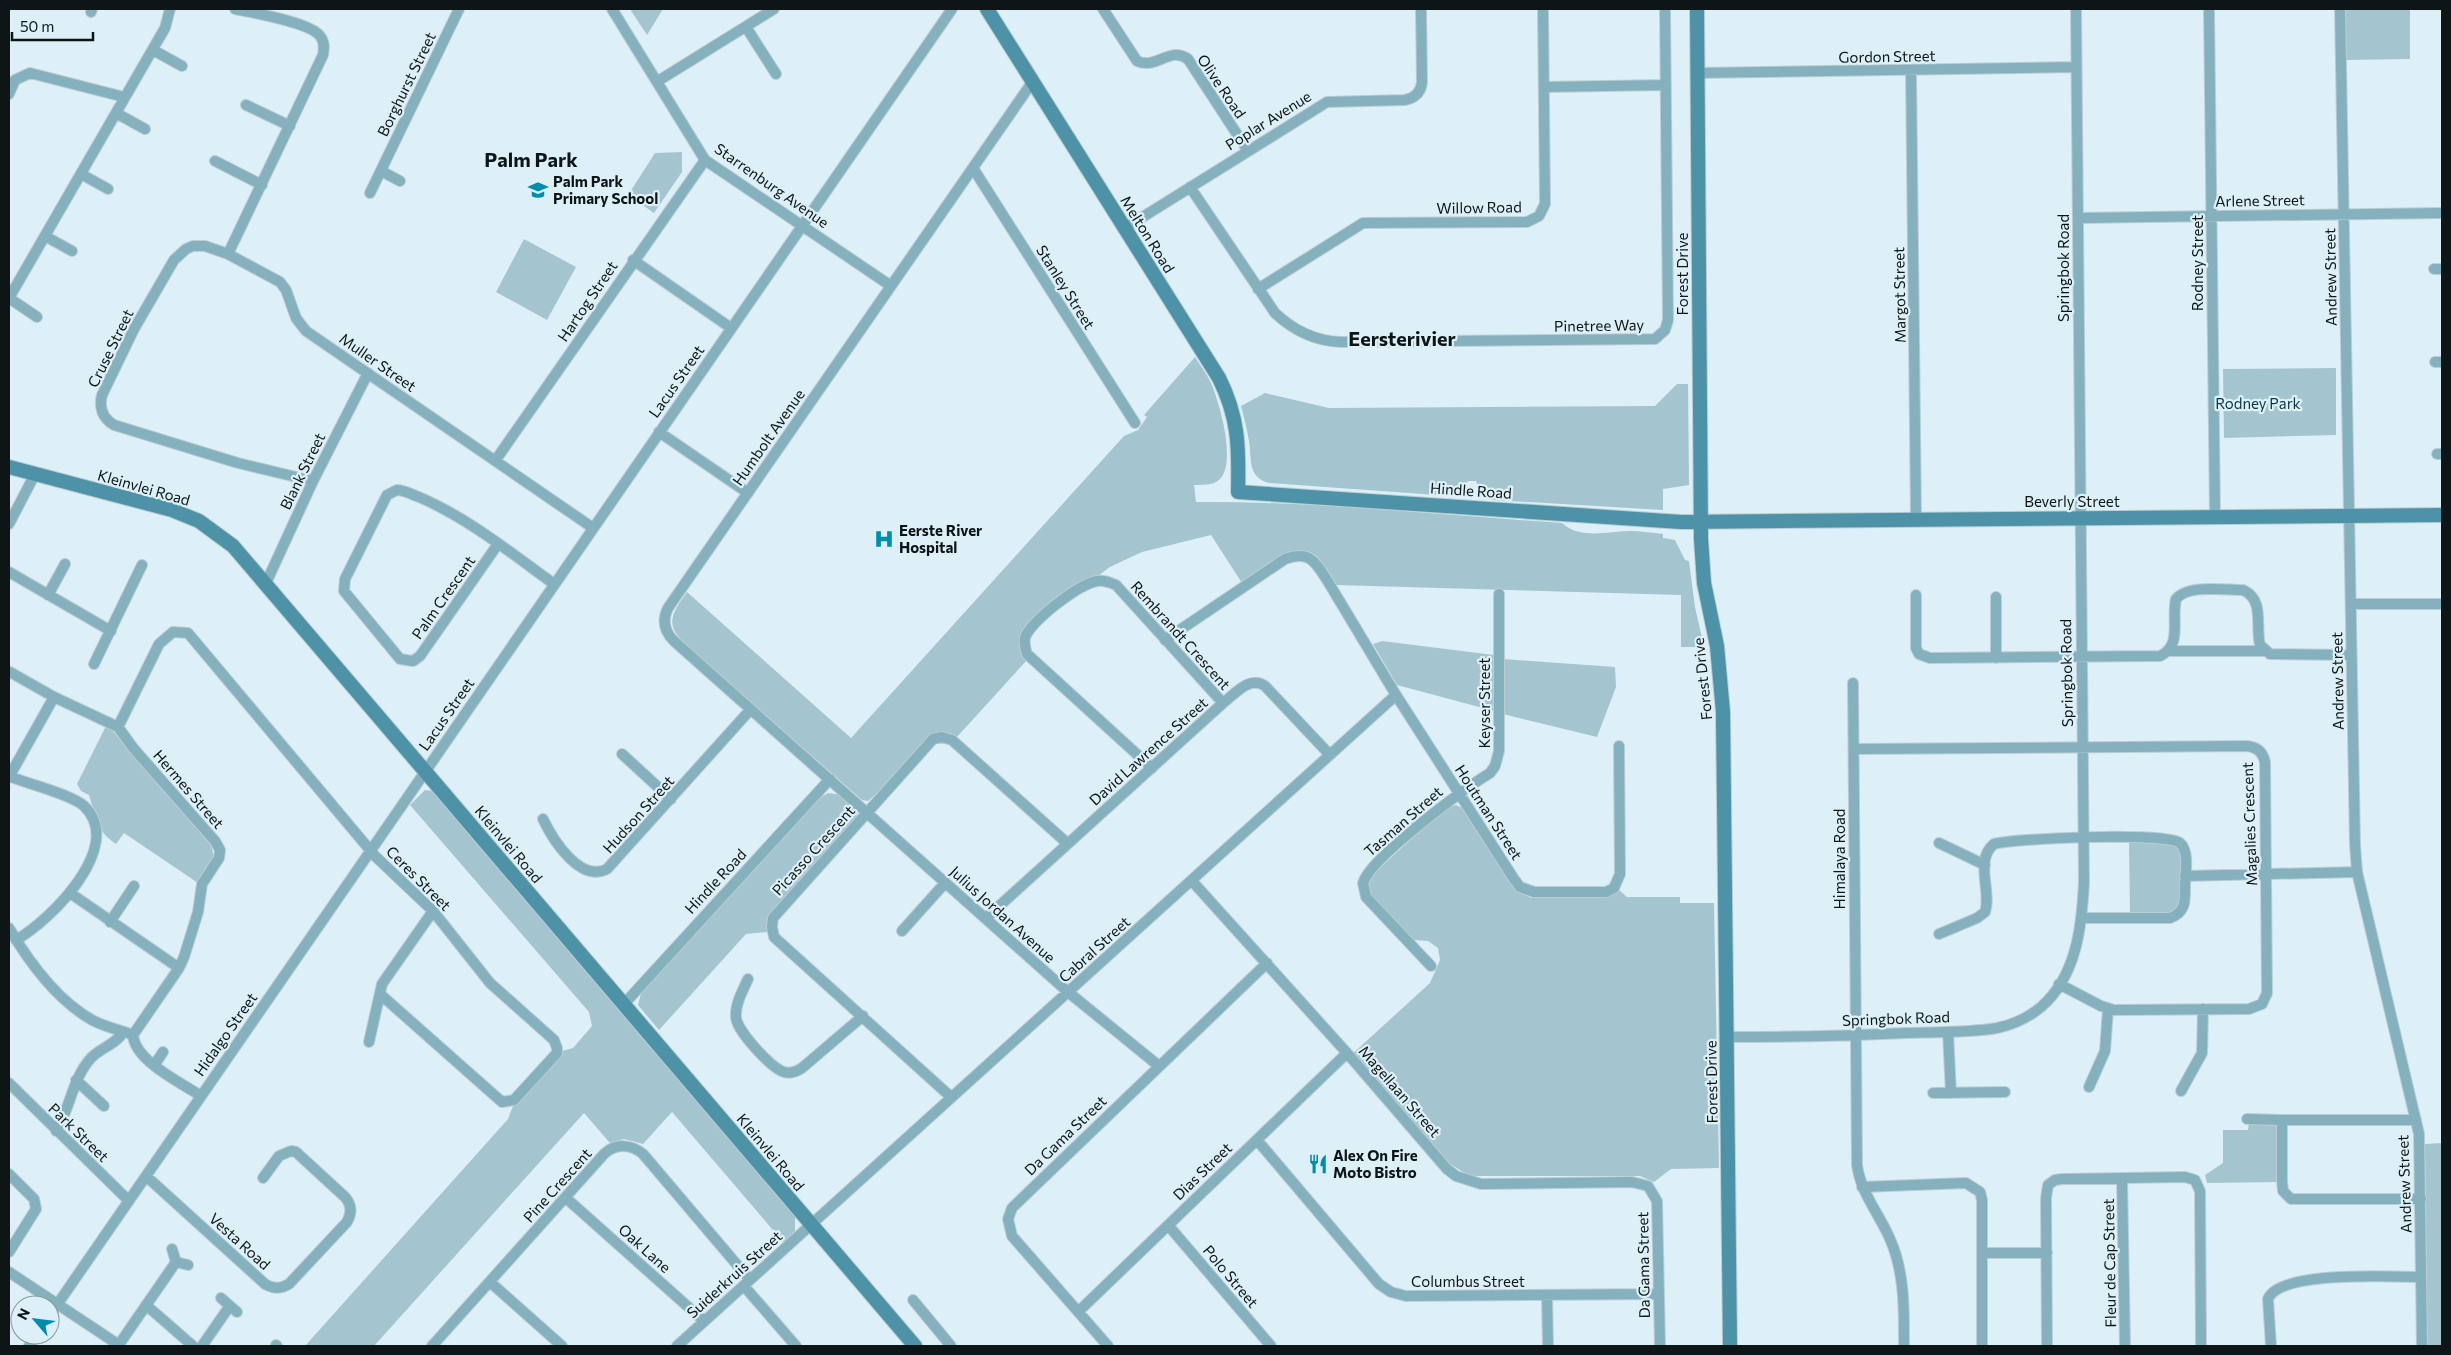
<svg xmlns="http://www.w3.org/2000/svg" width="2451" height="1355" viewBox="0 0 2451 1355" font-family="Commissioner,sans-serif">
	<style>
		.green { fill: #a4c5d0 }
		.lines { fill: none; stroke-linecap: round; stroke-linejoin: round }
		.street-casing { stroke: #bccdd3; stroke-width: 12 }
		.secondary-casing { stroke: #bccdd3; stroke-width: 16 }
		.street { stroke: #85b0be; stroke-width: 10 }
		.secondary { stroke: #4d92a6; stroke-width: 14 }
		.labels { text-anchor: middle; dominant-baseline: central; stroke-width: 4.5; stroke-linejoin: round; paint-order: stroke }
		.street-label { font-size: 15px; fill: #0e1517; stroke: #ddf0f7 }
		.poi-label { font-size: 15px; font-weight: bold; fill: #0e1517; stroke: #ddf0f7; text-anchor: start }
		.park-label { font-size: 15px; fill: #0a3540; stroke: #ddf0f7 }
		.district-label { font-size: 20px; font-weight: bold; fill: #0e1517; stroke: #ddf0f7 }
	</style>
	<rect width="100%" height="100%" fill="#ddf0f7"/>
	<path class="green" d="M630,9H663L647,35Z
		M2344,9H2410V59L2345,60Z
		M682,152V172L654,213L628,195L655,153Z
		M524,239L576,267L547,320L496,292Z
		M1195,357C1200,365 1207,374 1211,383C1219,401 1241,473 1214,483C1208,485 1200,485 1194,485L1196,502C1318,501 1440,515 1562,523C1580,540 1609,531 1631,531C1642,531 1652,533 1663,534V538L1675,540L1685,560L1689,561L1695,607L1704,647H1681V595L1336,585C1330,575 1324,563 1315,555C1295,539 1260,572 1242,583L1211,535L1142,552L1110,567L1025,630L1027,660L956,738L943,734L868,801L862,800L689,648C665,625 669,618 687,592L851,738L1124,436L1138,430L1147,417L1144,415Z
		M2336,368V435L2224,438L2223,369Z
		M1677,384H1688L1689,485L1663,489V510L1493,500L1481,495L1476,481H1468L1461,493L1450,496L1269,483C1247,477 1252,459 1249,441C1247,429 1244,417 1241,406L1265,393L1329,408L1655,406Z
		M1382,641L1494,655V711L1397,685L1373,644Z
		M1503,659L1615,667L1616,687L1597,737L1503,714Z
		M107,724L211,845L214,857L198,883L124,833L116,844C96,831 96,817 89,795L81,791L77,784Z
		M425,790L434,791L795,1215V1231L784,1243L672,1112L643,1144L624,1139L610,1143L584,1113L374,1346H305L508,1119L513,1106L522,1099L562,1051L573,1048L592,1026L589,1012L410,805Z
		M828,793L842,795L858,811L856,818L773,910L767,921L768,932L746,934L659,1030L638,1005L641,993L817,799Z
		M1456,805L1466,810L1514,887L1522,893L1531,898H1542L1607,896L1619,890L1627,897H1680V903H1714L1719,1168L1671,1169L1654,1182L1640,1176H1470L1450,1164L1350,1056L1430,983L1440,960L1438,948L1428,941L1413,940L1371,898L1367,886L1372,875L1446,807Z
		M2129,842C2146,842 2171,836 2181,852L2182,900C2176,919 2146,913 2130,913Z
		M2249,1122L2274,1123L2278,1128V1182L2207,1183L2205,1175L2223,1163V1130H2248Z
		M2442,1143V1346H2427L2425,1144Z"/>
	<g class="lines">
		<defs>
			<path id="street" d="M612,9L705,160L891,286
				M1103,9L1137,61C1157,70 1169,46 1188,59L1248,151
				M2209,9L2215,516
				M2340,9L2355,845L2357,872L2419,1134L2422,1346
				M91,12L92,9
				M746,27L776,74
				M153,50L182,66
				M1911,71L1916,519
				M1697,73L2076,67
				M658,81L774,9
				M1033,81L668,608C662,620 664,631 674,641L1068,992L1159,1066
				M1544,87L1666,85
				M9,94L15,80L30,73L124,97
				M246,105L290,126
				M116,113L145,129
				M215,161L262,185
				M973,168L1135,423
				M381,171L400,181
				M81,174L108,189
				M1190,187L1275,313C1294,331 1315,341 1341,342L1655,339L1665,330L1668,320L1665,9
				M370,193L459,9
				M2078,218L2442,213
				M1125,228L1327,102L1405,100C1415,98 1421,92 1422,82L1421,9
				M45,236L72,251
				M228,254L323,55C324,49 325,42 320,36C310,22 253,13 235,9
				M633,260L731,328
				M2434,269H2442
				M1258,289L1363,223L1527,222L1539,216L1545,204L1543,9
				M37,317L9,298L165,28L170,9
				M2435,362H2442
				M659,432L748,493
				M2437,454H2442
				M495,461L705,160
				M313,481L238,463L114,425C102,418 99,407 102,395L134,329L174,260L186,249L193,246H205L228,254L280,282L286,290L296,318L306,331L593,528
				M9,524L35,474
				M498,544L420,656L413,661L400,659L344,591L345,579L387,495L397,490C405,490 412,495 419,497C468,518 511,553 554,584
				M9,572L111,631
				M266,583L313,481L368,373
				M48,595L65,564
				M1916,595V648L1919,654L1930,658L2160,656C2183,645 2171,620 2176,599C2188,584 2225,590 2243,590C2265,600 2255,625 2260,645L2270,654L2351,655
				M1996,597V658
				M2351,604H2442
				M1165,640L1285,559C1309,550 1315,561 1327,580L1396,695L1514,879L1520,887L1534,892H1606L1614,888L1620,874L1619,746
				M2170,651H2264
				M94,664L142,565
				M10,672L54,697L118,727L134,749L215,841L220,850L219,858L202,884L198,912L184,957L179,968L133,1035
				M1853,683L1857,1165C1861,1194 1879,1213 1890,1239C1905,1273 1904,1310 1904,1346
				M118,727L159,644L173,632L188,633L375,856L433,911L490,983L554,1040L557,1048V1053L514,1100L502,1102L380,994
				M1854,749L2247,746C2257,747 2263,752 2265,762L2267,993L2262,1004L2249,1009L2114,1010L2101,1006L2059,984
				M622,754L671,799
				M1152,768L1027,654C1025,648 1023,641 1026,635C1036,618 1077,585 1097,581C1104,580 1109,582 1116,585L1223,703
				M9,776C27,784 71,794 84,806C126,846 50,921 16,940
				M9,777L54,697
				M543,819C553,840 580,883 607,869L751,709
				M1939,843L1985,865
				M2185,876L2357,872
				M1192,881L1347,1053L1447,1169L1456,1176L1481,1184L1632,1182L1648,1186L1657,1201L1660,1346
				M70,893L179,968
				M986,918L1223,703C1235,694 1250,675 1265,686L1330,755
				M110,922L134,886
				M9,928C29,962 57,1000 92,1020C105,1027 120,1030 133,1035
				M902,931L945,883
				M1939,934L1977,918L1985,912C1992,892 1974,860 1994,844C2015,838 2168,832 2180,843C2190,852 2185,875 2185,887C2185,901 2186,912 2170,918H2082
				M1431,966L1366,897L1363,883C1371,857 1464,789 1490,773L1495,766L1499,751V594
				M748,979C743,990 735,1004 736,1017C736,1030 771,1068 784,1072C791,1074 796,1072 802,1068L863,1016
				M624,1004L830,779
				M1948,1032L1951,1093
				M133,1035C135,1061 180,1082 201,1096
				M1727,1037C1786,1037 1846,1036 1906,1033C1936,1032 1967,1033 1997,1028C2012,1025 2029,1017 2041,1007C2077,976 2082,925 2084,881L2076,9
				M369,1042L382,984L433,911
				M155,1064L163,1052
				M76,1080L104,1106
				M9,1083L129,1201
				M2089,1087L2105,1051L2108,1009
				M2181,1091L2202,1053L2203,1009
				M1933,1093L2005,1092
				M951,1097L774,937L772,927L773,918L933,739L942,737L952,740L1067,843
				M2247,1119L2282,1120
				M2416,1120H2282V1181L2283,1191L2291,1199H2421
				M56,1131C71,1107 72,1079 91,1058C100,1048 117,1044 123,1032
				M1257,1140L1379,1284L1391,1292L1406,1296L1659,1294
				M9,1174L34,1199L36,1209L9,1252
				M146,1176L265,1284C273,1289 281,1289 289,1284L347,1222C352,1213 352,1205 345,1197L296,1152L291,1151L279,1156L263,1178
				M2122,1179L2125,1346
				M1862,1187L1966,1183L1980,1192L1982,1200V1346
				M566,1198L704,1321
				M1168,1225L1271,1346
				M172,1249L176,1262L188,1265
				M1983,1253H2047
				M9,1272L119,1345
				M490,1282L562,1346
				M744,1286L796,1346
				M1547,1296L1548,1346
				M221,1298L237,1312
				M913,1300L951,1346
				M146,1305L193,1346
				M1079,1311L1347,1053
				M50,1315L952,9
				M276,1345L277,1346
				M29,1346L36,1335
				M118,1346L176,1262
				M202,1346L229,1307
				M432,1346L604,1154C616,1143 631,1144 643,1154L750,1280
				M677,1346L1396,695
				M1108,1346L1012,1236L1008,1219L1012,1208L1267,963
				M2047,1346L2046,1198L2048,1185L2055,1180L2062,1179L2185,1177L2195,1180L2200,1191L2201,1346
				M2271,1346L2268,1299C2280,1270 2391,1277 2421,1277"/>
			<path id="secondary" d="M987,9L1219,378C1239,418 1239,448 1238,492L1681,522L2442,515
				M1697,9L1701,539L1704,583L1717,646L1723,712L1730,1346
				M9,467L172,510L199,521L233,546L915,1346"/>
		</defs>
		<use href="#street" class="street-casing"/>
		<use href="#secondary" class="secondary-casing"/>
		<use href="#street" class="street"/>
		<use href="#secondary" class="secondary"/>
	</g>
	<defs>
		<symbol id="school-bare" viewBox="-9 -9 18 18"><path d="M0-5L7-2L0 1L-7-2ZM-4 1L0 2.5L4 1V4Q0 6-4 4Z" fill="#008dab" stroke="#ddf0f7" stroke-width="2.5" paint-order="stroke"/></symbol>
		<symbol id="hospital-bare" viewBox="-9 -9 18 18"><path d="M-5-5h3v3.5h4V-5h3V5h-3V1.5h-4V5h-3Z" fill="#008dab" stroke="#ddf0f7" stroke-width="2.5" paint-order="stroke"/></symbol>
		<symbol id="restaurant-bare" viewBox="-9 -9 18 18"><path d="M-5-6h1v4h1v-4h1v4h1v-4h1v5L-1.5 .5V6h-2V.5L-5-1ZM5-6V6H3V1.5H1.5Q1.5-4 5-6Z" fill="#008dab" stroke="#ddf0f7" stroke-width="2.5" paint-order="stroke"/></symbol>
	</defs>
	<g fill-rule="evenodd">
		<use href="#school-bare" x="524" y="176" width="28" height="28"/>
		<use href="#hospital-bare" x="870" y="525" width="28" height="28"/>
		<use href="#restaurant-bare" x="1304" y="1150" width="28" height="28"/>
	</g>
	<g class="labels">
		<g class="street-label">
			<text transform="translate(1887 56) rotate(-1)">Gordon Street</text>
			<text transform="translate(406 84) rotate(-64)">Borghurst Street</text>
			<text transform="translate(1222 86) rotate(56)">Olive Road</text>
			<text transform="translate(1268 120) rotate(-32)">Poplar Avenue</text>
			<text transform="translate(772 185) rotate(35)">Starrenburg Avenue</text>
			<text transform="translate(2260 200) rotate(-1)">Arlene Street</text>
			<text transform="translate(1479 207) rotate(-1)">Willow Road</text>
			<text transform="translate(1148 234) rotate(58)">Melton Road</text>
			<text transform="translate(2197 263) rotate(-90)">Rodney Street</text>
			<text transform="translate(2063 268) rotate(-90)">Springbok Road</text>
			<text transform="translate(1682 274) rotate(-90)">Forest Drive</text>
			<text transform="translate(2330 277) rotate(-91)">Andrew Street</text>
			<text transform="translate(1066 287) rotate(58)">Stanley Street</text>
			<text transform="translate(1899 295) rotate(-91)">Margot Street</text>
			<text transform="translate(587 301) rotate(-56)">Hartog Street</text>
			<text transform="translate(1599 325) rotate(-1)">Pinetree Way</text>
			<text transform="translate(110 348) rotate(-64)">Cruse Street</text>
			<text transform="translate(378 362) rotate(35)">Muller Street</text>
			<text transform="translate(676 381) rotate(-55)">Lacus Street</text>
			<text transform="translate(768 437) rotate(-55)">Humbolt Avenue</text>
			<text transform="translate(302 471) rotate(-64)">Blank Street</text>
			<text transform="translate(144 487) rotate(16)">Kleinvlei Road</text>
			<text transform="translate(1471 490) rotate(4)">Hindle Road</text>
			<text x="2072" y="501">Beverly Street</text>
			<text transform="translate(443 597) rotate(-55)">Palm Crescent</text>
			<text transform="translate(1181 635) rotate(48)">Rembrandt Crescent</text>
			<text transform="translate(2066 673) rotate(-91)">Springbok Road</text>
			<text transform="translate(1702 679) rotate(-96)">Forest Drive</text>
			<text transform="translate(2337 681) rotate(-91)">Andrew Street</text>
			<text transform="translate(1484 703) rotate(-90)">Keyser Street</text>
			<text transform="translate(446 714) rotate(-55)">Lacus Street</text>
			<text transform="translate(1148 751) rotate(-42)">David Lawrence Street</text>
			<text transform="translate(189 789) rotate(49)">Hermes Street</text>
			<text transform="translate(1489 812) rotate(57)">Houtman Street</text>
			<text transform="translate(638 814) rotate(-48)">Hudson Street</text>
			<text transform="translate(1403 821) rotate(-41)">Tasman Street</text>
			<text transform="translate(2249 824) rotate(-92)">Magalies Crescent</text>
			<text transform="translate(509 844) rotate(50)">Kleinvlei Road</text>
			<text transform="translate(813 850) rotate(-48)">Picasso Crescent</text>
			<text transform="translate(1839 859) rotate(-90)">Himalaya Road</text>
			<text transform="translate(419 878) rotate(45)">Ceres Street</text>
			<text transform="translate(715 881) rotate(-47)">Hindle Road</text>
			<text transform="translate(1003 914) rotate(42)">Julius Jordan Avenue</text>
			<text transform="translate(1094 949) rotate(-42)">Cabral Street</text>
			<text transform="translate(1896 1018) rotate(-2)">Springbok Road</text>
			<text transform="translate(225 1034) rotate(-55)">Hidalgo Street</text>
			<text transform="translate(1711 1082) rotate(-91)">Forest Drive</text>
			<text transform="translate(1400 1091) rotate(49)">Magellaan Street</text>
			<text transform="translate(79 1132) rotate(44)">Park Street</text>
			<text transform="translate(1065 1135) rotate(-44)">Da Gama Street</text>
			<text transform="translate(771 1152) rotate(50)">Kleinvlei Road</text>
			<text transform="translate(1202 1171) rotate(-44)">Dias Street</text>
			<text transform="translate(2404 1184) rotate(-92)">Andrew Street</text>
			<text transform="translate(557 1185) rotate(-48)">Pine Crescent</text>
			<text transform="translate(240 1241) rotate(42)">Vesta Road</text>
			<text transform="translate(645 1248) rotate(42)">Oak Lane</text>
			<text transform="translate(2109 1263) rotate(-91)">Fleur de Cap Street</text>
			<text transform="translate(1643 1265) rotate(-91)">Da Gama Street</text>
			<text transform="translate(734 1274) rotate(-42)">Suiderkruis Street</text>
			<text transform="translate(1231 1276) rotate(50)">Polo Street</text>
			<text x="1468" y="1281">Columbus Street</text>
		</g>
		<g class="poi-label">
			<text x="553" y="181">Palm Park<tspan x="553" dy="17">Primary School</tspan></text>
			<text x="899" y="530">Eerste River<tspan x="899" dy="17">Hospital</tspan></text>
			<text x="1333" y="1155">Alex On Fire<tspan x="1333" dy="17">Moto Bistro</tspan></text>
		</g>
		<g class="park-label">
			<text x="2258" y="403">Rodney Park</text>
		</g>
		<g class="district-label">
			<text x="531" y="159">Palm Park</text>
			<text x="1402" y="338">Eersterivier</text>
		</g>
	</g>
	<rect width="2451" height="1355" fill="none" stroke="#0e1517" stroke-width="20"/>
	<g transform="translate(35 1320) rotate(298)"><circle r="24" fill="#ddf0f7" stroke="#8a989d"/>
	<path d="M0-4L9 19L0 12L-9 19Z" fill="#008dab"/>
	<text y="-8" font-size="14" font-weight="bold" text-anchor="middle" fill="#0e1517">N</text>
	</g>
	<path d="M12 32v8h81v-8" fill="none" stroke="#0e1517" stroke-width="2.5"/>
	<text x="20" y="32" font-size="15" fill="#0e1517" stroke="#ddf0f7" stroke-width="4" paint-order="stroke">50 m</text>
</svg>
